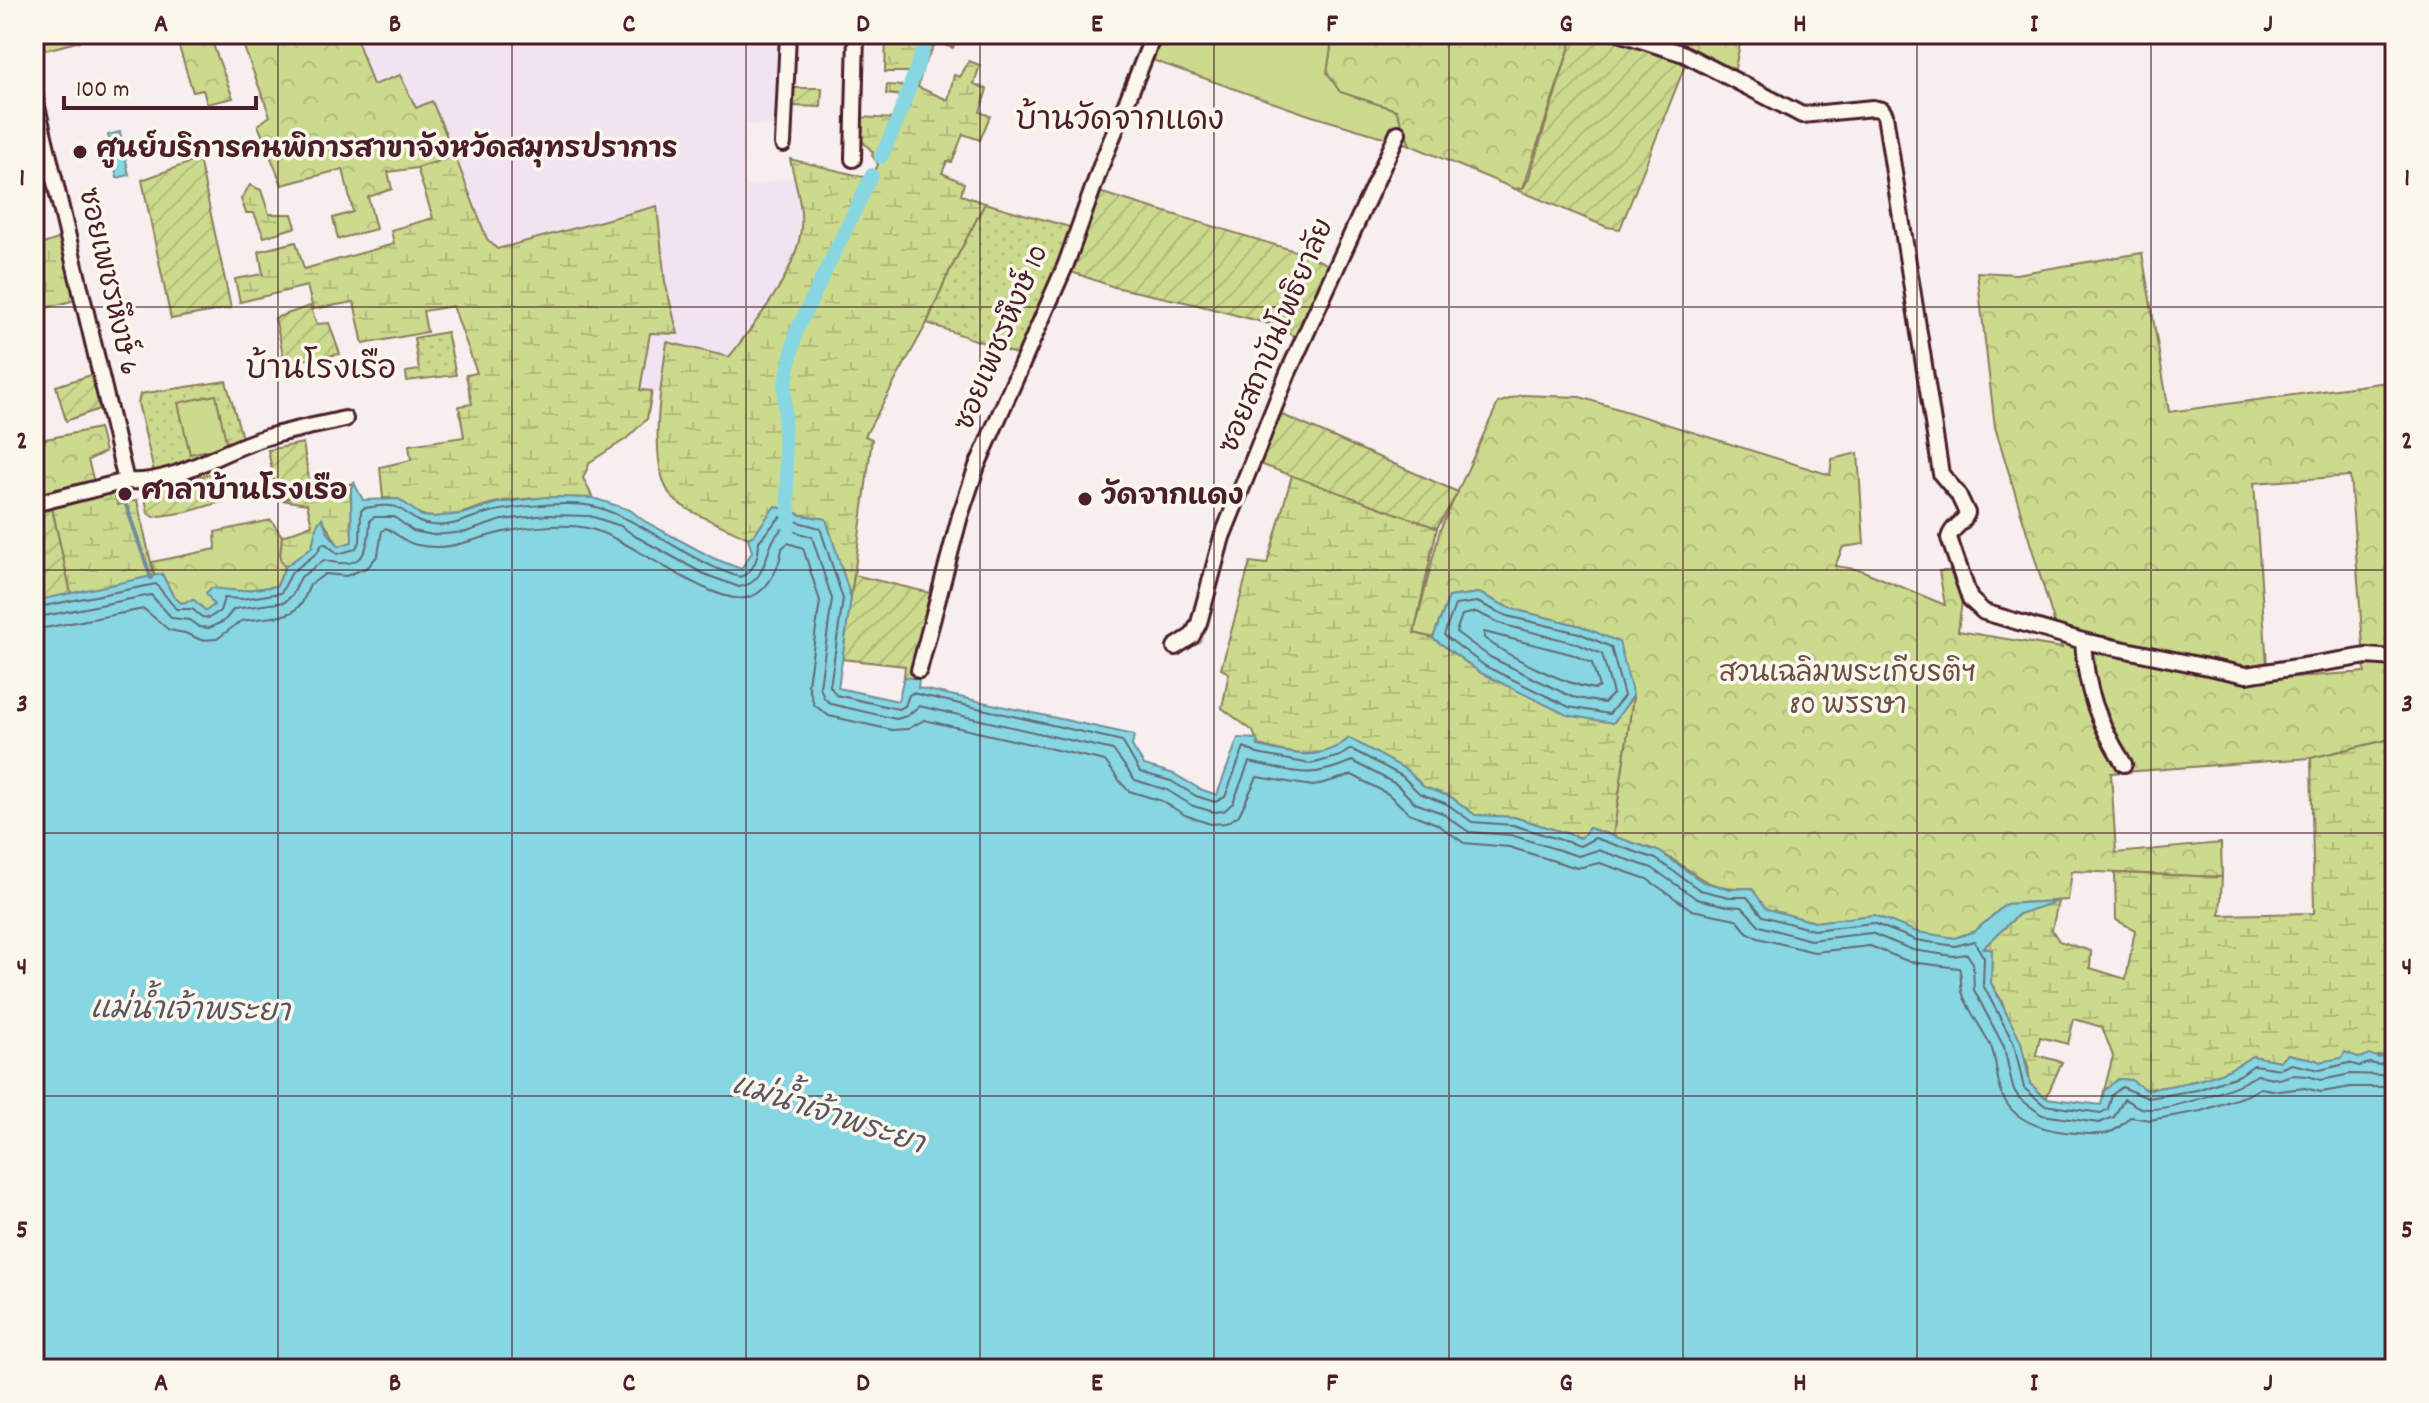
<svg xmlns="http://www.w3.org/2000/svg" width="2429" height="1403" viewBox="0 0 2429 1403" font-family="Dekko,'Playpen Sans Thai',sans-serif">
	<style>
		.built { fill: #f2e3f1 }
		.grass { fill: url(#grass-dots); stroke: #8b7c5c; stroke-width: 2 }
		.forest { fill: url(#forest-crowns); stroke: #8b7c5c; stroke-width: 2; fill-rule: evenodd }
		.wetland { fill: url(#wetland-marsh); stroke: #8b7c5c; stroke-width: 2 }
		.garden { fill: url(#garden-furrows); stroke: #8b7c5c; stroke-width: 2 }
		.pitch { fill: #ccda8e; stroke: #8b7c5c; stroke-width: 2 }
		.water { fill: #87d7e2; stroke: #6f8d99; stroke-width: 2 }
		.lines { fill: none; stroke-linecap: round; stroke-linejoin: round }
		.shore { stroke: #626974; stroke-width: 2 }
		.stream { stroke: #6f8d99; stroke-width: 4 }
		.canal { stroke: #87d7e2; stroke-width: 14 }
		.minor-casing { stroke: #4a1f2b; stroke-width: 20 }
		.minor { stroke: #fbf7ec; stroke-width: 14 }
		.grid { fill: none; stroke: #4a1f2b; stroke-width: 2; stroke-opacity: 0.55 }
		.poi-dot { fill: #4a1f2b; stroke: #fbf7ec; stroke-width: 3 }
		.labels { text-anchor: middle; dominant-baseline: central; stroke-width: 7; stroke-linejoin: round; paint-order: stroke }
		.poi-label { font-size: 28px; font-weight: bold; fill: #4a1f2b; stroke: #fbf7ec; text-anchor: start }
		.street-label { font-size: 28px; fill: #4a1f2b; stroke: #fbf7ec }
		.park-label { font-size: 28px; fill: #6a4e44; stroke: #fbf7ec }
		.water-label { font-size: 30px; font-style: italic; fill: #5c5662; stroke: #fbf7ec }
		.quarter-label { font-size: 32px; fill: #4a1f2b; stroke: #fbf7ec }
		.neatline { fill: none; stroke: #4a1f2b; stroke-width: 3 }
		.grid-label { font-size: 26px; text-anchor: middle; font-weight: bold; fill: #4a1f2b }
	</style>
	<defs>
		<pattern id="grass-dots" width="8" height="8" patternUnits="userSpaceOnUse" patternTransform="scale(2)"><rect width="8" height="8" fill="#ccda8e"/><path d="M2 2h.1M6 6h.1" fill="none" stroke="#b1bb7b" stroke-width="1.8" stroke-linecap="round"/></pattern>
		<pattern id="forest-crowns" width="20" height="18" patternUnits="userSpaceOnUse" patternTransform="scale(2)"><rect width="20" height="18" fill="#ccda8e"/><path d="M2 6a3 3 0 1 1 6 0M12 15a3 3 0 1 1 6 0" fill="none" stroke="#b1bb7b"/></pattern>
		<pattern id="wetland-marsh" width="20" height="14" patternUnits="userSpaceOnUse" patternTransform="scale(2)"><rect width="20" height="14" fill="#ccda8e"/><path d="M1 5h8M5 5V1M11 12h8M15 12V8" fill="none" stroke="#b1bb7b"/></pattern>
		<pattern id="garden-furrows" width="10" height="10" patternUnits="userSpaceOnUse" patternTransform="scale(2)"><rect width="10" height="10" fill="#ccda8e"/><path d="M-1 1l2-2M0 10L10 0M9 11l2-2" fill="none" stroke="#b1bb7b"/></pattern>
	</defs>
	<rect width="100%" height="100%" fill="#f7eeee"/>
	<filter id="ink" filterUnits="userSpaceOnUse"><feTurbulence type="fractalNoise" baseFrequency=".0125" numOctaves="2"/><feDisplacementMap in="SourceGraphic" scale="16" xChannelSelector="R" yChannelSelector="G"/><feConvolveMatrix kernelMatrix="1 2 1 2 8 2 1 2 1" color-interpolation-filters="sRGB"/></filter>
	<g filter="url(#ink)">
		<path class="built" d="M355,34H782L777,126L745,125L743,180L749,187L794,176L801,214L792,266L755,324L728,357L667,342L660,394L640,390L650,332L678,334L665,282L657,206L497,249L487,239L432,101L416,108L373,85Z"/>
		<path class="grass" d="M34,133L48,190L34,194Z
			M985,203L1073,228L1043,302L1018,355L927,323L947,276Z
			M447,332L456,375L407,381L406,372L419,370L414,338Z
			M226,381L243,441L166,472H154L138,403L140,394Z"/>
		<path class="forest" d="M175,34H209L233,98L207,104L203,90L193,92Z
			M239,34H355L373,85L400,75L416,108L432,101L455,156L417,168L388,172L392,189L368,197L376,229L338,239L333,218L353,212L343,169L282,185L258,125L270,116Z
			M1333,34H1574L1523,188L1515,189L1410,145L1396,110L1340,92L1327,73Z
			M1639,34H1742L1734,73L1697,52Z
			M2142,253L2169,412L2395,381V738L2311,758L2111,773L2116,853L2221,843L2222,877L2072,871L2068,900L2006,904L1975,931L1955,938L1915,932L1874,915L1815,922L1766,909L1751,888C1699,890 1700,873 1661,853C1646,845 1628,843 1613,836L1633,696L1581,626L1509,608L1479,593L1449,597L1433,638L1414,633L1440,530L1498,403L1521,395L1580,397L1830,475L1832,459L1858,453L1864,544L1843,547L1835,566L1861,570L1945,605L1939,571H1950L1962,601L1958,631L2062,648L1995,427L1977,272L2016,274ZM2350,476L2365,672L2268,679L2254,483Z
			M99,428L105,452L88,460L95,486L34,502V445L41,440Z
			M271,520L282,536L280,559L285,567L277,586L240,591L211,589L210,597L215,605L206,611L194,600L181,603L173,596L162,574L154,576L152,562L216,549L215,532Z"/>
		<path class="wetland" d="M42,34H108L34,53V36Z
			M886,34H947L957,37L953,48L936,42L923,67L918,87L948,100L954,75L960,77L969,61L980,65L974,84L987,89L980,112L990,116L980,140L963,134L952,162L947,161L942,173L964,183L961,195L985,203L947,276L927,323L865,436L872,439L851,598L825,519L801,515L776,506L754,535L748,538C729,528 693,515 677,502C644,476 662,379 667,342L729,357C757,321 806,262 801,214C800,196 794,177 790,159L872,179L878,164L872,155L873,152L860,139L857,117L897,119L904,96L886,94L887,85L908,86V72H885Z
			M455,156L487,239L497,249L657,206L665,282L678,334L650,333L640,390L652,391L647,419L626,439L590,462L583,478L593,498C562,497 530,497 499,502C476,506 457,519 433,517C410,516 409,498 383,498L380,467L411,460L409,445L464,437L459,406L472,404L466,375L477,373L453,306L423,311L427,332L363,344L354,302L313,309L307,286L240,302L235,279L263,274L259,251L296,242L304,269L394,244L391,230L433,218L417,168Z
			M250,185L261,190L269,214H292L296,227L264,237L254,213H246L241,199Z
			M64,237L79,299L34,311V247Z
			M1292,475L1437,528L1414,633L1433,638L1481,673L1613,723L1633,696L1613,836L1589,828L1582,838L1514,817L1475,815L1451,797L1424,787L1406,770L1349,739C1320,762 1291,754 1258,745L1253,731L1222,708L1229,673L1221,669L1250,562L1267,564Z
			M354,483L351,489L352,542L339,547L322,518L317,525L312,547L285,567L280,559L282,536L312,525L307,504L281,500Z
			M113,490L118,505L137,500L154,576L71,594L51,504Z
			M2395,738V1051C2371,1061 2345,1058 2320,1062C2311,1056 2299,1058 2288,1054L2280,1061L2252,1056C2221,1079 2182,1084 2145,1090L2131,1080L2119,1079L2104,1091L2113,1056L2102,1027L2074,1019L2068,1044L2040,1037L2036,1055L2062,1062L2046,1098L2030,1084L2028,1066L2000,998L1991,983L1992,951L1983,948L2019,914L2058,901L2052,930L2059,941L2091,951L2090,968L2126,979L2135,930L2116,920L2115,873L2222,877L2220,915L2314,913L2311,758Z"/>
		<path class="garden" d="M1574,34C1617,34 1647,47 1686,63L1620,229L1607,227L1515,189L1523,188L1528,180Z
			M793,88H822L821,107L792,106Z
			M199,159L231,308L171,319L142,180Z
			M1099,192L1305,254L1331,266L1295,337L1277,326L1194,304L1114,287L1063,269Z
			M310,306L317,324L329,323L340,354L285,363L275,318Z
			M94,374L102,408L66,421L56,386Z
			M1278,413L1458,492L1437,528L1257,463Z
			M303,443L311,492L278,500L268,450Z
			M216,472L222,477L224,501L187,512L153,517L148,513L144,492Z
			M51,504L71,594L34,601V507Z
			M854,575L935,594L919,679L904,677L905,666L842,659Z"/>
		<path class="pitch" d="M1162,34H1333L1327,73L1340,92L1396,110L1410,145L1309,115L1152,60Z
			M216,395L227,446L190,454L178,403Z"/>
		<path class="water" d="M120,132L129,175L117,178L108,135Z
			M354,483L363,500L399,499L422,516L433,517L462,514L498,503L546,497L593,498L630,510L644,521L713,558L741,569L752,552L748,538L754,535L775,506L801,515L826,519L851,598L838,688L898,701L904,677L919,679L918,688L1134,735L1132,746L1144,765L1174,774L1200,789L1217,795L1238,738L1257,739L1258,746C1291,754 1320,763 1349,738L1407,770L1424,787L1451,797L1475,815L1514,817L1581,838L1589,828L1660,852L1703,882L1730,889L1751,888L1767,909L1814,922L1874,915L1917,932L1955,938L1975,931L2006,904L2058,901L2019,914L1983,948L1992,950L1991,983L2021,1042L2030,1084L2046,1098L2101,1105L2104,1091L2118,1079L2131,1080L2146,1090C2183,1084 2221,1079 2252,1056L2280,1061L2288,1054C2299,1058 2311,1056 2320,1062L2341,1058L2345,1052L2360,1058L2369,1054L2379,1058L2395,1051V1369H34V601L162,574L173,596L181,603L194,600L206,611L214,605L206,593L211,588L240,591L277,586L285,567L312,547L317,525L322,518L328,533L339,546L352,542L351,488Z
			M1479,593L1509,608L1581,626L1619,642L1633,696L1613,723L1567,715L1481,673L1433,638L1449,597Z"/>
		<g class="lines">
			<path class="shore" d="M1477,602L1507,616L1579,633L1611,647L1624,696L1609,714L1569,707L1485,666L1444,635L1455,605Z
				M34,608L156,584L176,609H192L202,617L209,618L220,611L224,598L241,599L281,593L292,572L317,553L322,544H326L338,554L355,549L360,542L361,511L364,508C374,507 391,503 400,509C412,516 416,524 432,525C450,527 463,521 480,515C506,507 570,500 596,507C647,522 688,562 740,577C755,572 759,555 759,541L780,517L820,528L843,599L830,686L836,695L898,709L905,706L909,695L912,693L1122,741L1140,772L1171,781L1196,796L1215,802L1225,797L1244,747L1257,754L1311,764L1340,756L1351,749L1402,776L1419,793L1447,804L1472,822L1513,825L1580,846L1595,838L1656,859L1700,890L1729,897H1747L1763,916L1813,930L1873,923L1916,940L1955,946L1974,941L1984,958L1983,985L2014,1044L2024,1088L2044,1105L2101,1113L2108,1109L2112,1095L2122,1087L2148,1098L2197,1090L2240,1075L2254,1065L2280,1069L2291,1064L2320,1070L2349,1063L2359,1066L2370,1063L2379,1065L2395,1060
				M1476,612L1504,625L1575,643L1602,654L1613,694L1604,703L1572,697L1490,657L1456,632L1462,615Z
				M34,618L151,595L172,618L189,620L199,627L209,628L224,621L234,609L285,602L293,594L301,577L324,560C362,571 369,554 370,520L374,517H394L413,531L433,535L466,532L502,520L547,515L590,516L621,526L635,536L704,574L739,587C771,583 762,542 784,528L812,537L832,599L820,687L824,698L831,704L896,719L907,716L919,706L1113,750L1135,780L1167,790L1193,806L1214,812L1224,811L1233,803L1249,762C1295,771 1306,781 1352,761L1396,784L1415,803L1442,813L1469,832L1511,835L1578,856L1598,850L1652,868L1697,899L1727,906L1742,907L1760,926L1810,940L1871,933L1913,950L1953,956L1967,954L1973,963L1974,990L2004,1047L2013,1088L2019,1098L2042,1115L2099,1123L2114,1117L2124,1099C2129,1101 2135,1106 2141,1108C2163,1114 2237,1088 2257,1075L2279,1079L2292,1075L2308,1076L2321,1080L2351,1074L2382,1075L2395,1071
				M34,630L144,609L169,630L185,633L201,640L217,639L241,621L281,616L293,612L302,603L310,585L325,574L346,576L368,567L378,555L382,531L386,528C396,533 405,543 417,545C443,551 464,543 488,536C514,528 565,522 591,529C630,539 710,604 745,598C767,595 780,567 782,548L788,543L803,548L820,601L808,684L814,705L829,716L892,730L908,729L924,720L1105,761L1122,784L1129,791L1162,801L1185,815L1210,824L1226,823L1239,815L1257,777L1313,786L1352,775L1388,794L1409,813L1437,824L1464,843L1509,847L1577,868L1600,863L1647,879L1692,910L1736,919L1747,932L1758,938L1814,952L1870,946L1910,962L1959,968C1962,975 1960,983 1962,992C1968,1010 1982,1028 1991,1046C1997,1062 1996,1079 2002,1094C2013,1123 2048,1131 2075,1133C2101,1135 2111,1138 2130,1117L2150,1120L2201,1111L2248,1095L2260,1088L2279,1091L2305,1088L2321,1092L2351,1087H2383L2395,1084
				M1484,632L1571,654L1592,663L1599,687L1595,689C1564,684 1509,657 1484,638Z"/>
			<path class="stream" d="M126,505L151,578"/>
			<path class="canal" d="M881,157L896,124L929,34
				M790,527L784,436L785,385L796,332L872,175"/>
			<defs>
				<path id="minor" d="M1622,34L1684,54L1802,115L1873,108L1882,110L1885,115L1941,474L1958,494L1967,513C1964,524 1951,527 1949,538L1970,599L1984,612L2083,641L2246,675L2367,656L2395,658
					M34,94L126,481
					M783,144L788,34
					M853,159L856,34
					M34,504L126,481C174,485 221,450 267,437C292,430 319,425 345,419
					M2083,641C2086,691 2098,722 2124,764
					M1175,647L1192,636L1199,623L1222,537L1288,373L1398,133
					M919,670L960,516L977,466L1066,264L1102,163L1154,34"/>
			</defs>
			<use href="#minor" class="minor-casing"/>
			<use href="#minor" class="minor"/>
		</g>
	</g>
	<path class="grid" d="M278,34V1369M512,34V1369M746,34V1369M980,34V1369M1214,34V1369M1449,34V1369M1683,34V1369M1917,34V1369M2151,34V1369M34,307H2395M34,570H2395M34,833H2395M34,1096H2395"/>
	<g class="poi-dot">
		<circle cx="80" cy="152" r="8"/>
		<circle cx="125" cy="494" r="8"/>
		<circle cx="1085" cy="499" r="8"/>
	</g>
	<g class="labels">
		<g class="poi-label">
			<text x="96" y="152">ศูนย์บริการคนพิการสาขาจังหวัดสมุทรปราการ</text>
			<text x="141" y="494">ศาลาบ้านโรงเรือ</text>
			<text x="1101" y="499">วัดจากแดง</text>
		</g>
		<g class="street-label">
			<text transform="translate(106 282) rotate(77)">ซอยเพชรหึงษ์ 6</text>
			<text transform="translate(1279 337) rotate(-67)">ซอยสถาบันโพธิยาลัย</text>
			<text transform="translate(1004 339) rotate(-67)">ซอยเพชรหึงษ์ 10</text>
		</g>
		<g class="park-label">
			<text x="1848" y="676">สวนเฉลิมพระเกียรติฯ<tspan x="1848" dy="32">80 พรรษา</tspan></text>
		</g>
		<g class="water-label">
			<text transform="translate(190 1013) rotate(1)">แม่น้ำเจ้าพระยา</text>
			<text transform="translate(827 1117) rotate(18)">แม่น้ำเจ้าพระยา</text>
		</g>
		<g class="quarter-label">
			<text x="1120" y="123">บ้านวัดจากแดง</text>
			<text x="321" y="372">บ้านโรงเรือ</text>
		</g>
	</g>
	<rect width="2429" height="1403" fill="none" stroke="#fbf7ec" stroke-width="88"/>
	<path d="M64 96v12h192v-12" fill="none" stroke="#4a1f2b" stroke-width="4"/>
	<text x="76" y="96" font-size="24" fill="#4a1f2b" stroke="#fbf7ec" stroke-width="6" paint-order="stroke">100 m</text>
	<rect x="44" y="44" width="2341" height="1315" class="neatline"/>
	<g class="grid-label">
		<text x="161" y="31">A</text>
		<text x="395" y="31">B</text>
		<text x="629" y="31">C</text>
		<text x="863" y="31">D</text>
		<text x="1097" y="31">E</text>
		<text x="1332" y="31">F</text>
		<text x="1566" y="31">G</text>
		<text x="1800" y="31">H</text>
		<text x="2034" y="31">I</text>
		<text x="2268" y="31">J</text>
		<text x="22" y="185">1</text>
		<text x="2407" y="185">1</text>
		<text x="22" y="448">2</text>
		<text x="2407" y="448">2</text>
		<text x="22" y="711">3</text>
		<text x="2407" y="711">3</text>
		<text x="22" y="974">4</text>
		<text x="2407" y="974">4</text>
		<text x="22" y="1237">5</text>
		<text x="2407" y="1237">5</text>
		<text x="161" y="1390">A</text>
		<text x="395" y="1390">B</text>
		<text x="629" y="1390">C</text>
		<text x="863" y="1390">D</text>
		<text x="1097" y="1390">E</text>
		<text x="1332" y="1390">F</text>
		<text x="1566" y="1390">G</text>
		<text x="1800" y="1390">H</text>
		<text x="2034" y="1390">I</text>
		<text x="2268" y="1390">J</text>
	</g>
</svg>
